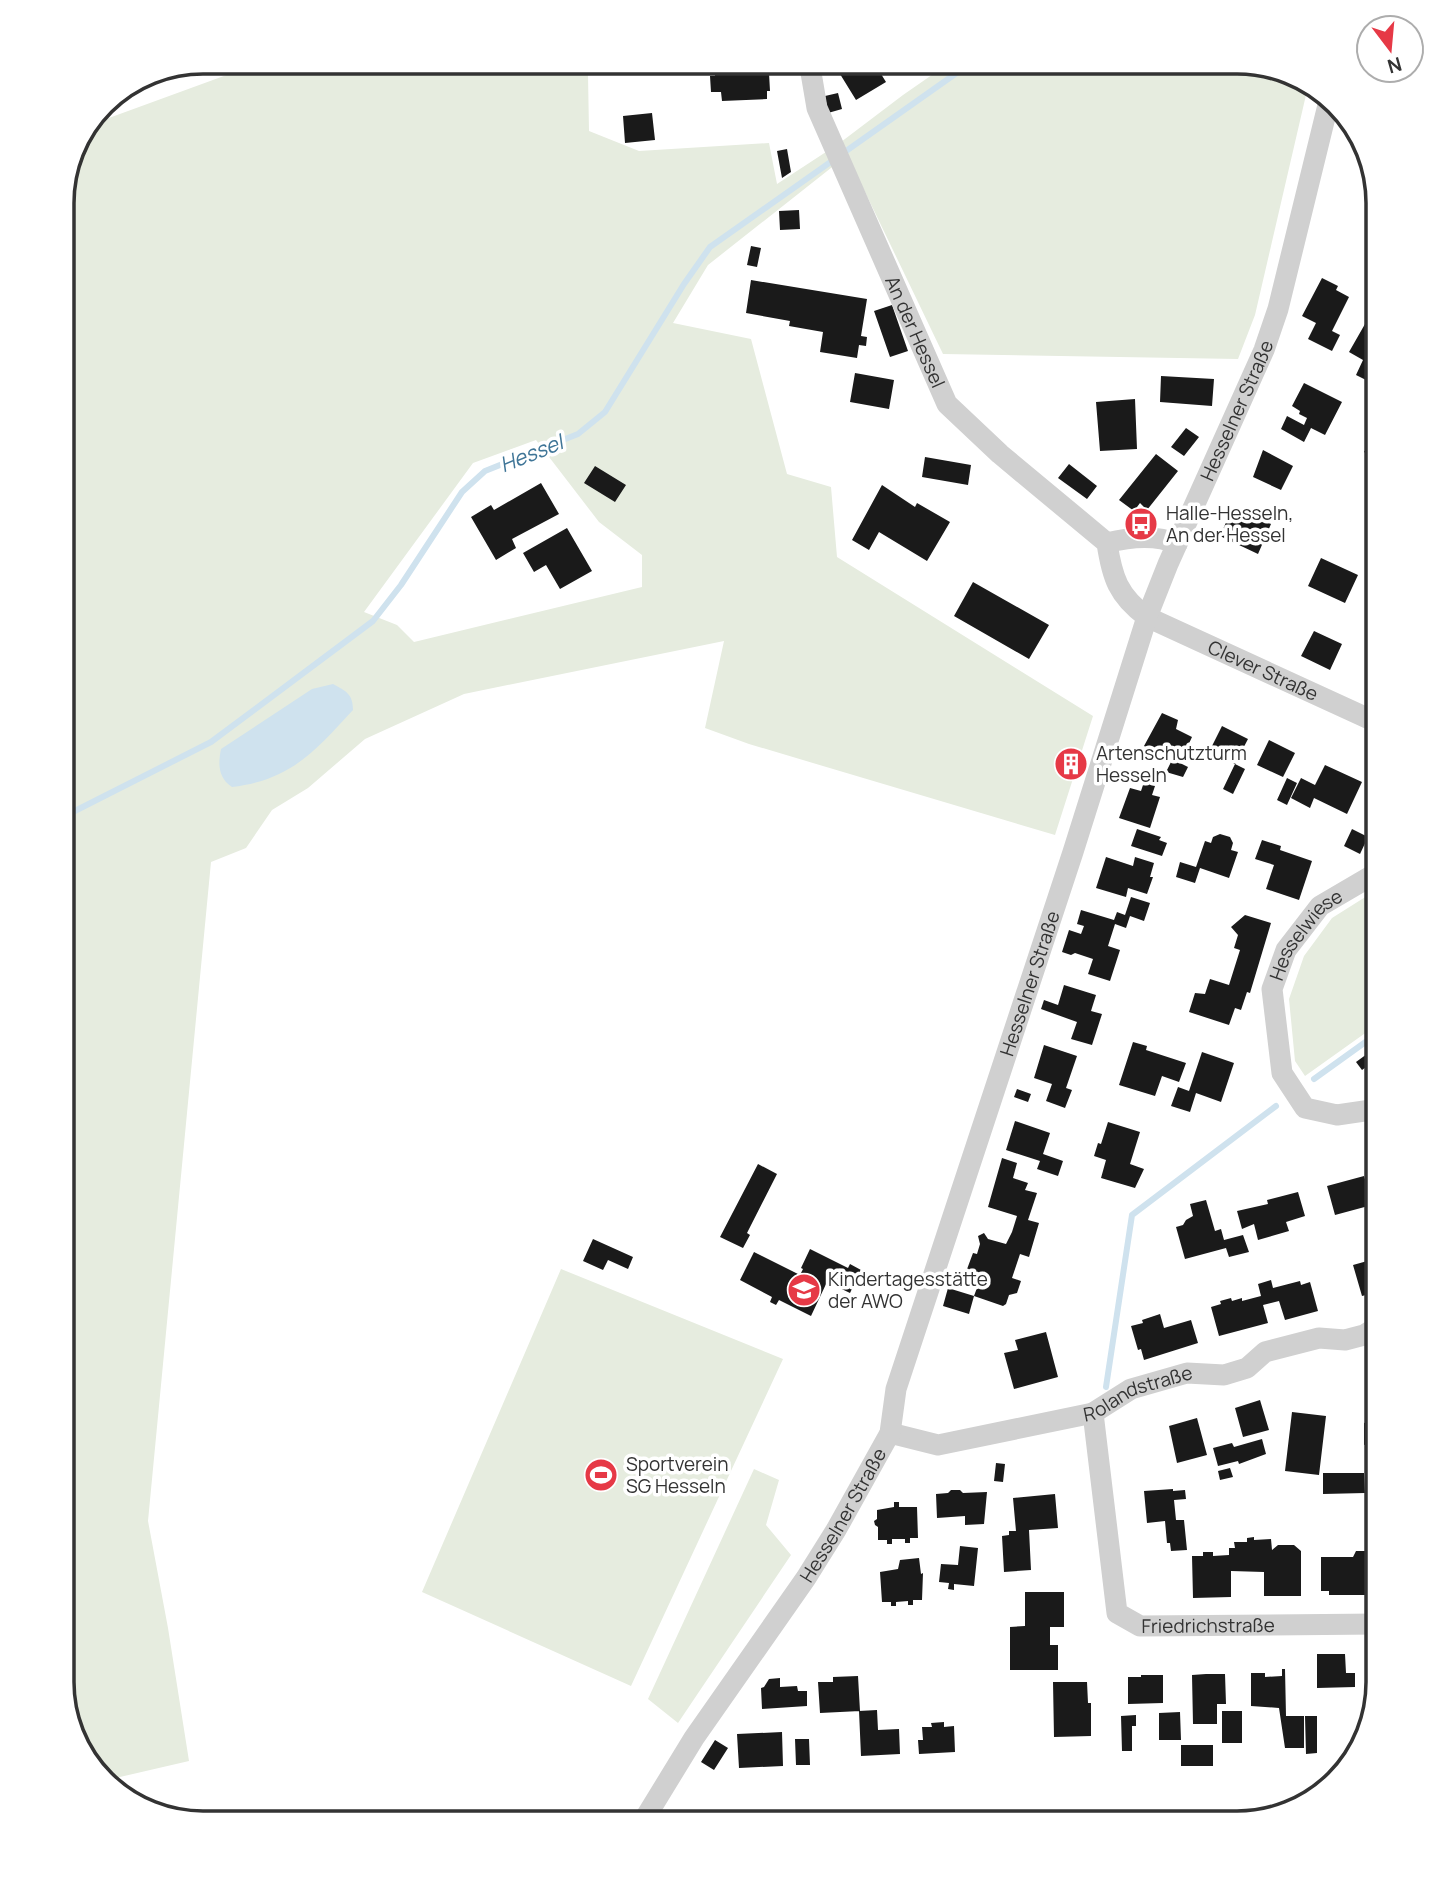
<svg xmlns="http://www.w3.org/2000/svg" width="1439" height="1884" viewBox="0 0 1439 1884" font-family="Manrope,sans-serif">
	<style>
		.green { fill: #e6ecdf; fill-rule: evenodd }
		.water { fill: #cfe2ee }
		.lines { fill: none; stroke-linecap: round; stroke-linejoin: round }
		.stream { stroke: #cfe2ee; stroke-width: 6 }
		.building { fill: #1a1a1a }
		.minor { stroke: #d0d0d0; stroke-width: 21 }
		.labels { text-anchor: middle; dominant-baseline: central; stroke-width: 7; stroke-linejoin: round; paint-order: stroke }
		.street-label { font-size: 19px; fill: #333; stroke: #fff }
		.poi-label { font-size: 19px; fill: #333; stroke: #fff; text-anchor: start }
		.water-label { font-size: 21px; font-style: italic; fill: #3f7597; stroke: #fff }
		.rim { fill: none; stroke: #333; stroke-width: 3.5 }
	</style>
	<rect width="100%" height="100%" fill="#fff"/>
	<path class="green" d="M265,61H599L588,75L589,131L639,151L769,143L777,184L829,150L836,164L708,265L673,323L751,339L787,474L831,487L837,557L1093,716L1055,835L749,744L705,728L724,641L464,694L365,739L308,788L272,810L246,848L211,862L148,1521L168,1628L189,1761L107,1780L85,1760L61,1681L62,193L76,140L87,126ZM536,440L599,522L642,555V587L414,642L397,625L364,612L473,463Z
		M952,61L1245,62L1309,82L1255,315L1238,359L943,354L841,142L903,95Z
		M1378,889V1024L1305,1076L1295,1061L1289,999L1304,956L1332,918Z
		M561,1269L783,1359L631,1686L422,1592Z
		M754,1469L779,1480L766,1525L791,1555L678,1723L648,1699Z"/>
	<path class="water" d="M333,684C346,691 353,694 353,710C315,751 291,780 232,787C218,778 218,764 221,749L312,689Z"/>
	<g class="lines">
		<path class="stream" d="M61,818L211,742L373,621L401,585L462,492L485,471L578,434L605,412L684,284L710,247L958,72L977,61
			M1314,1079L1378,1033
			M1106,1387L1132,1215L1276,1106"/>
	</g>
	<path class="building" d="M714,61H746L747,74L769,73L770,91H767V99L722,101L721,92H711L710,76H715Z
		M832,61H873L886,82L856,100Z
		M838,93L842,109L828,113L825,96Z
		M652,113L655,140L625,143L623,116Z
		M787,149L791,172L782,178L777,151Z
		M799,210L800,229L780,230L779,211Z
		M751,246L761,248L757,267L747,265Z
		M1322,278L1338,286L1336,290L1349,297L1332,331L1340,335L1332,351L1308,339L1316,323L1302,316Z
		M751,280L867,299L861,336L867,337L866,346L859,345L857,358L820,352L823,332L789,326L790,321L746,313Z
		M892,305L908,351L890,357L874,311Z
		M1369,317L1378,321V386L1356,375L1363,360L1349,352Z
		M855,373L894,380L889,409L850,402Z
		M1161,376L1214,379L1212,406L1160,402Z
		M1304,383L1342,402L1325,435L1311,428L1304,442L1281,429L1287,416L1304,425L1307,418L1299,414L1300,411L1292,406Z
		M1135,399L1137,449L1100,451L1096,402Z
		M1186,428L1199,437L1184,456L1171,447Z
		M1378,429V460L1364,452Z
		M1263,450L1293,466L1281,490L1253,477Z
		M1156,454L1178,471L1147,510L1140,503L1134,511L1119,500Z
		M925,457L971,465L968,485L922,477Z
		M1069,464L1097,486L1087,499L1058,478Z
		M595,466L626,485L615,502L584,483Z
		M541,483L559,514L512,539L516,548L496,560L471,517L491,505L494,510Z
		M882,485L915,507L917,503L950,522L927,561L879,532L869,550L852,540Z
		M1233,507L1271,524L1258,554L1220,536Z
		M567,528L592,571L560,589L546,565L534,572L523,553Z
		M1321,558L1358,575L1345,603L1308,586Z
		M973,582L1049,625L1029,659L954,616Z
		M1314,631L1342,644L1330,670L1301,656Z
		M1162,713L1178,720L1176,729L1192,737L1180,763L1188,767L1183,777L1166,772L1172,760L1144,746Z
		M1222,726L1248,739L1235,764L1209,752Z
		M1269,740L1295,753L1283,777L1257,765Z
		M1235,764L1245,769L1233,794L1223,789Z
		M1325,765L1362,782L1347,814L1314,798L1310,808L1291,798L1301,778L1315,785Z
		M1287,778L1297,783L1287,805L1277,800Z
		M1144,782L1155,786L1152,795L1160,797L1150,828L1119,818L1130,788L1141,791Z
		M1378,796V828L1365,822Z
		M1137,829L1161,837L1159,840L1167,843L1162,856L1131,846Z
		M1352,829L1368,837L1360,854L1344,846Z
		M1220,834L1230,837L1233,843L1231,850L1238,852L1229,878L1200,868L1195,883L1176,877L1180,862L1196,867L1205,841L1211,843L1213,837Z
		M1262,840L1281,846L1280,850L1312,861L1299,900L1266,889L1274,865L1255,859Z
		M1106,857L1133,866L1135,857L1154,863L1150,877H1153L1147,894L1128,888L1126,897L1096,888Z
		M1131,897L1150,903L1144,921L1130,916L1126,928L1115,924L1108,946L1120,950L1110,981L1088,974L1093,959L1075,953L1071,955L1062,952L1069,930L1081,934L1084,926L1077,924L1081,910L1114,920L1117,912L1125,915Z
		M1245,915L1271,923L1250,993L1247,992L1241,1010L1235,1008L1229,1025L1189,1012L1195,993L1205,994L1210,979L1229,985L1240,950L1234,948L1238,935L1231,927Z
		M1064,985L1096,995L1091,1011L1102,1014L1092,1045L1071,1039L1077,1022L1041,1009L1044,1000L1058,1005Z
		M1133,1042L1147,1046L1146,1050L1186,1063L1179,1082L1162,1076L1155,1096L1119,1085Z
		M1044,1045L1077,1056L1066,1088L1072,1090L1065,1108L1046,1101L1052,1084L1034,1078Z
		M1202,1052L1234,1063L1221,1102L1196,1093L1190,1112L1171,1106L1178,1087L1189,1091Z
		M1367,1054L1373,1062L1362,1070L1356,1062Z
		M1017,1089L1031,1094L1028,1102L1014,1097Z
		M1015,1121L1050,1133L1043,1154L1063,1161L1058,1176L1037,1169L1040,1161L1006,1150Z
		M1108,1122L1140,1132L1130,1164L1144,1169L1135,1188L1101,1178L1106,1160L1094,1156L1098,1143L1101,1144Z
		M1002,1158L1017,1163L1013,1178L1028,1183L1025,1190L1037,1193L1028,1220L1039,1223L1029,1257L1020,1254L1012,1278L1021,1281L1017,1293L1009,1295L1006,1304L1003,1306L974,1296L978,1285L963,1280L973,1253L977,1254L980,1244L978,1236L984,1233L988,1239L1006,1244L1012,1232L1017,1216L988,1207Z
		M758,1164L777,1174L747,1233L750,1235L743,1248L720,1237Z
		M1364,1176L1370,1197L1378,1194V1216L1375,1217L1372,1205L1335,1215L1327,1186Z
		M1298,1192L1305,1216L1286,1222L1289,1231L1258,1240L1254,1224L1242,1229L1237,1211L1268,1204L1267,1200Z
		M1206,1200L1215,1231L1221,1229L1224,1240L1243,1235L1249,1252L1229,1257L1226,1248L1185,1259L1176,1227L1183,1225L1186,1220L1193,1216L1190,1204Z
		M593,1239L633,1257L628,1269L608,1260L603,1270L583,1261Z
		M810,1249L848,1268L850,1264L861,1270L850,1293L827,1282L811,1316L779,1300L776,1305L770,1302L772,1297L740,1280L754,1252L800,1275L803,1269L801,1268Z
		M1378,1258V1292L1362,1296L1353,1265Z
		M1271,1280L1273,1288L1300,1281L1301,1285L1310,1282L1318,1311L1285,1320L1279,1301L1263,1305L1268,1323L1219,1336L1211,1307L1221,1304L1220,1301L1231,1298L1232,1301L1242,1298V1301L1261,1296L1258,1284Z
		M948,1288L974,1296L969,1314L943,1306Z
		M1160,1314L1164,1328L1191,1320L1198,1343L1144,1360L1141,1349L1138,1350L1131,1326L1143,1323L1142,1320Z
		M1046,1332L1058,1377L1014,1389L1004,1353L1018,1350L1015,1340Z
		M1260,1400L1269,1430L1243,1437L1235,1408Z
		M1292,1412L1326,1416L1319,1475L1285,1471Z
		M1197,1418L1207,1455L1177,1463L1169,1426Z
		M1378,1419V1441L1364,1445V1423Z
		M1262,1439L1266,1454L1239,1464L1238,1461L1218,1466L1213,1448L1232,1443L1234,1447Z
		M996,1463L1005,1464L1003,1482L994,1481Z
		M1230,1468L1233,1477L1220,1480L1218,1471Z
		M1323,1473H1364L1365,1493L1323,1494Z
		M1173,1489V1491L1185,1490L1186,1499L1174,1500L1176,1520H1184L1187,1550L1171,1551L1170,1543H1167L1165,1521L1147,1523L1144,1491Z
		M951,1490H960L963,1493L987,1492L984,1524L965,1525V1516L937,1518L936,1494L948,1493Z
		M1055,1494L1058,1528L1029,1530L1031,1570L1004,1572L1002,1536L1009,1535V1531H1016L1013,1498Z
		M894,1502H899V1507H917L918,1538H910V1543H905V1539H892V1544H887V1540H878V1527L875,1525L874,1521L877,1519V1510L894,1507Z
		M1254,1537V1540L1271,1539L1272,1550L1278,1545H1294L1301,1551V1596H1264V1572L1231,1571V1597L1193,1598L1192,1556H1203V1552H1213V1556L1229,1555V1548H1235L1234,1542H1247V1538Z
		M1365,1545H1378V1571L1365,1570V1595H1329V1591H1321V1557H1353L1356,1551H1365Z
		M960,1546L978,1548L974,1586L954,1584V1590L948,1589L949,1583L939,1582L941,1564L958,1565Z
		M919,1558L921,1574L923,1573L922,1600H913V1605H908V1601L896,1602V1606H891V1602H882L880,1572L898,1569L900,1560Z
		M1025,1592H1064V1627H1050V1645H1058V1670H1010V1627L1025,1626Z
		M1317,1654H1345L1346,1673H1355V1687L1317,1688Z
		M1282,1669H1285L1286,1716H1304V1748H1285L1279,1708L1251,1706V1673H1265V1677L1282,1676Z
		M1206,1674H1225L1226,1704H1217V1724H1193L1192,1675Z
		M1141,1675H1163V1703L1128,1704V1677H1141Z
		M858,1676L860,1711L820,1713L818,1682H833V1677Z
		M780,1678V1687L797,1686L798,1691H807V1706L762,1709L761,1688L764,1687L769,1679Z
		M1053,1682H1087L1088,1703H1091V1736L1054,1737Z
		M877,1710L878,1730L899,1729L900,1754L861,1756L859,1711Z
		M1222,1711H1242V1743H1222Z
		M1180,1712L1181,1740H1159V1713Z
		M1136,1715V1726H1132V1751H1122L1121,1716Z
		M1305,1716H1317V1753L1306,1754Z
		M944,1722V1727L954,1726L955,1752L919,1754L918,1740H923L922,1727H932L931,1723Z
		M782,1732L783,1766L739,1768L737,1734Z
		M795,1739H809L810,1765H796Z
		M715,1740L728,1748L714,1770L701,1762Z
		M1181,1745H1213V1766H1181Z"/>
	<g class="lines">
		<g class="minor">
			<path id="s1" d="M809,61L817,108L947,404L1000,454L1107,543C1112,577 1118,596 1147,617L1378,723"/>
			<path d="M1107,543C1130,537 1155,534 1177,544"/>
			<path id="s2" d="M1378,1109L1337,1115L1305,1108L1282,1073L1272,989L1286,950L1320,906L1378,872"/>
			<path id="s3" d="M1093,1413L1117,1613L1140,1626L1378,1624"/>
			<path id="s4" d="M890,1433L938,1445L1093,1413L1131,1389L1187,1373L1224,1375L1247,1368L1265,1352L1319,1338L1345,1340L1364,1335L1378,1326"/>
			<path id="s5" d="M642,1823L694,1738L806,1578L836,1530L890,1433L896,1389L1073,852L1147,617L1168,564L1264,350L1278,309L1329,101"/>
		</g>
	</g>
	<defs>
		<symbol id="bus-disc" viewBox="-11 -11 22 22"><circle r="9.5" fill="#e63946" stroke="#fff"/><path d="M-5-6H5V4H4V6H2V4H-2V6H-4V4H-5ZM-3.5-4V0h7V-4ZM-3.5 1.2v1.5H-2V1.2ZM2 1.2v1.5H3.5V1.2Z" fill="#fff"/></symbol>
		<symbol id="building-disc" viewBox="-11 -11 22 22"><circle r="9.5" fill="#e63946" stroke="#fff"/><path d="M-4-6H4V6H1V3H-1V6H-4ZM-2.5-4.3h1.7v1.8h-1.7ZM.8-4.3h1.7v1.8H.8ZM-2.5-1h1.7V.8h-1.7ZM.8-1h1.7V.8H.8Z" fill="#fff"/></symbol>
		<symbol id="school-disc" viewBox="-11 -11 22 22"><circle r="9.5" fill="#e63946" stroke="#fff"/><path d="M0-5L7-2L0 1L-7-2ZM-4 1L0 2.5L4 1V4Q0 6-4 4Z" fill="#fff"/></symbol>
		<symbol id="stadium-disc" viewBox="-11 -11 22 22"><circle r="9.5" fill="#e63946" stroke="#fff"/><path d="M0-5a6.5 5 0 1 0 0 10a6.5 5 0 1 0 0-10ZM-3.5-1.8h7v3.6h-7Z" fill="#fff"/></symbol>
	</defs>
	<g fill-rule="evenodd">
		<use href="#bus-disc" x="1122" y="505" width="38" height="38"/>
		<use href="#building-disc" x="1052" y="745" width="38" height="38"/>
		<use href="#school-disc" x="785" y="1271" width="38" height="38"/>
		<use href="#stadium-disc" x="582" y="1456" width="38" height="38"/>
	</g>
	<g class="labels">
		<g class="street-label">
			<text stroke="none"><textPath href="#s1" startOffset="292">An der Hessel</textPath></text>
			<text stroke="none"><textPath href="#s5" startOffset="1544">Hesselner Straße</textPath></text>
			<text stroke="none"><textPath href="#s1" startOffset="798">Clever Straße</textPath></text>
			<text stroke="none"><textPath href="#s2" startOffset="266">Hesselwiese</textPath></text>
			<text stroke="none"><textPath href="#s5" startOffset="934">Hesselner Straße</textPath></text>
			<text stroke="none"><textPath href="#s4" startOffset="257">Rolandstraße</textPath></text>
			<text stroke="none"><textPath href="#s5" startOffset="368">Hesselner Straße</textPath></text>
			<text stroke="none"><textPath href="#s3" startOffset="296">Friedrichstraße</textPath></text>
		</g>
		<g class="poi-label">
			<text x="1166" y="513">Halle-Hesseln,<tspan x="1166" dy="22">An der Hessel</tspan></text>
			<text x="1096" y="753">Artenschutzturm<tspan x="1096" dy="22">Hesseln</tspan></text>
			<text x="828" y="1279">Kindertagesstätte<tspan x="828" dy="22">der AWO</tspan></text>
			<text x="626" y="1464">Sportverein<tspan x="626" dy="22">SG Hesseln</tspan></text>
		</g>
		<g class="water-label">
			<text transform="translate(531 453) rotate(-22)">Hessel</text>
		</g>
	</g>
	<path d="M0 0H1439V1884H0ZM203 74H1237A129 129 0 0 1 1366 203V1682A129 129 0 0 1 1237 1811H203A129 129 0 0 1 74 1682V203A129 129 0 0 1 203 74Z" fill="#fff" fill-rule="evenodd"/>
	<path class="rim" d="M203 74H1237A129 129 0 0 1 1366 203V1682A129 129 0 0 1 1237 1811H203A129 129 0 0 1 74 1682V203A129 129 0 0 1 203 74Z"/>
	<g transform="translate(1390 49) rotate(164)"><circle r="33" fill="#ffffff" stroke="#adadad" stroke-width="2"/>
	<path d="M0-5L12 26L0 18L-12 26Z" fill="#e63946"/>
	<text y="-10" font-size="19" font-weight="bold" text-anchor="middle" fill="#333333">N</text>
	</g>
</svg>
